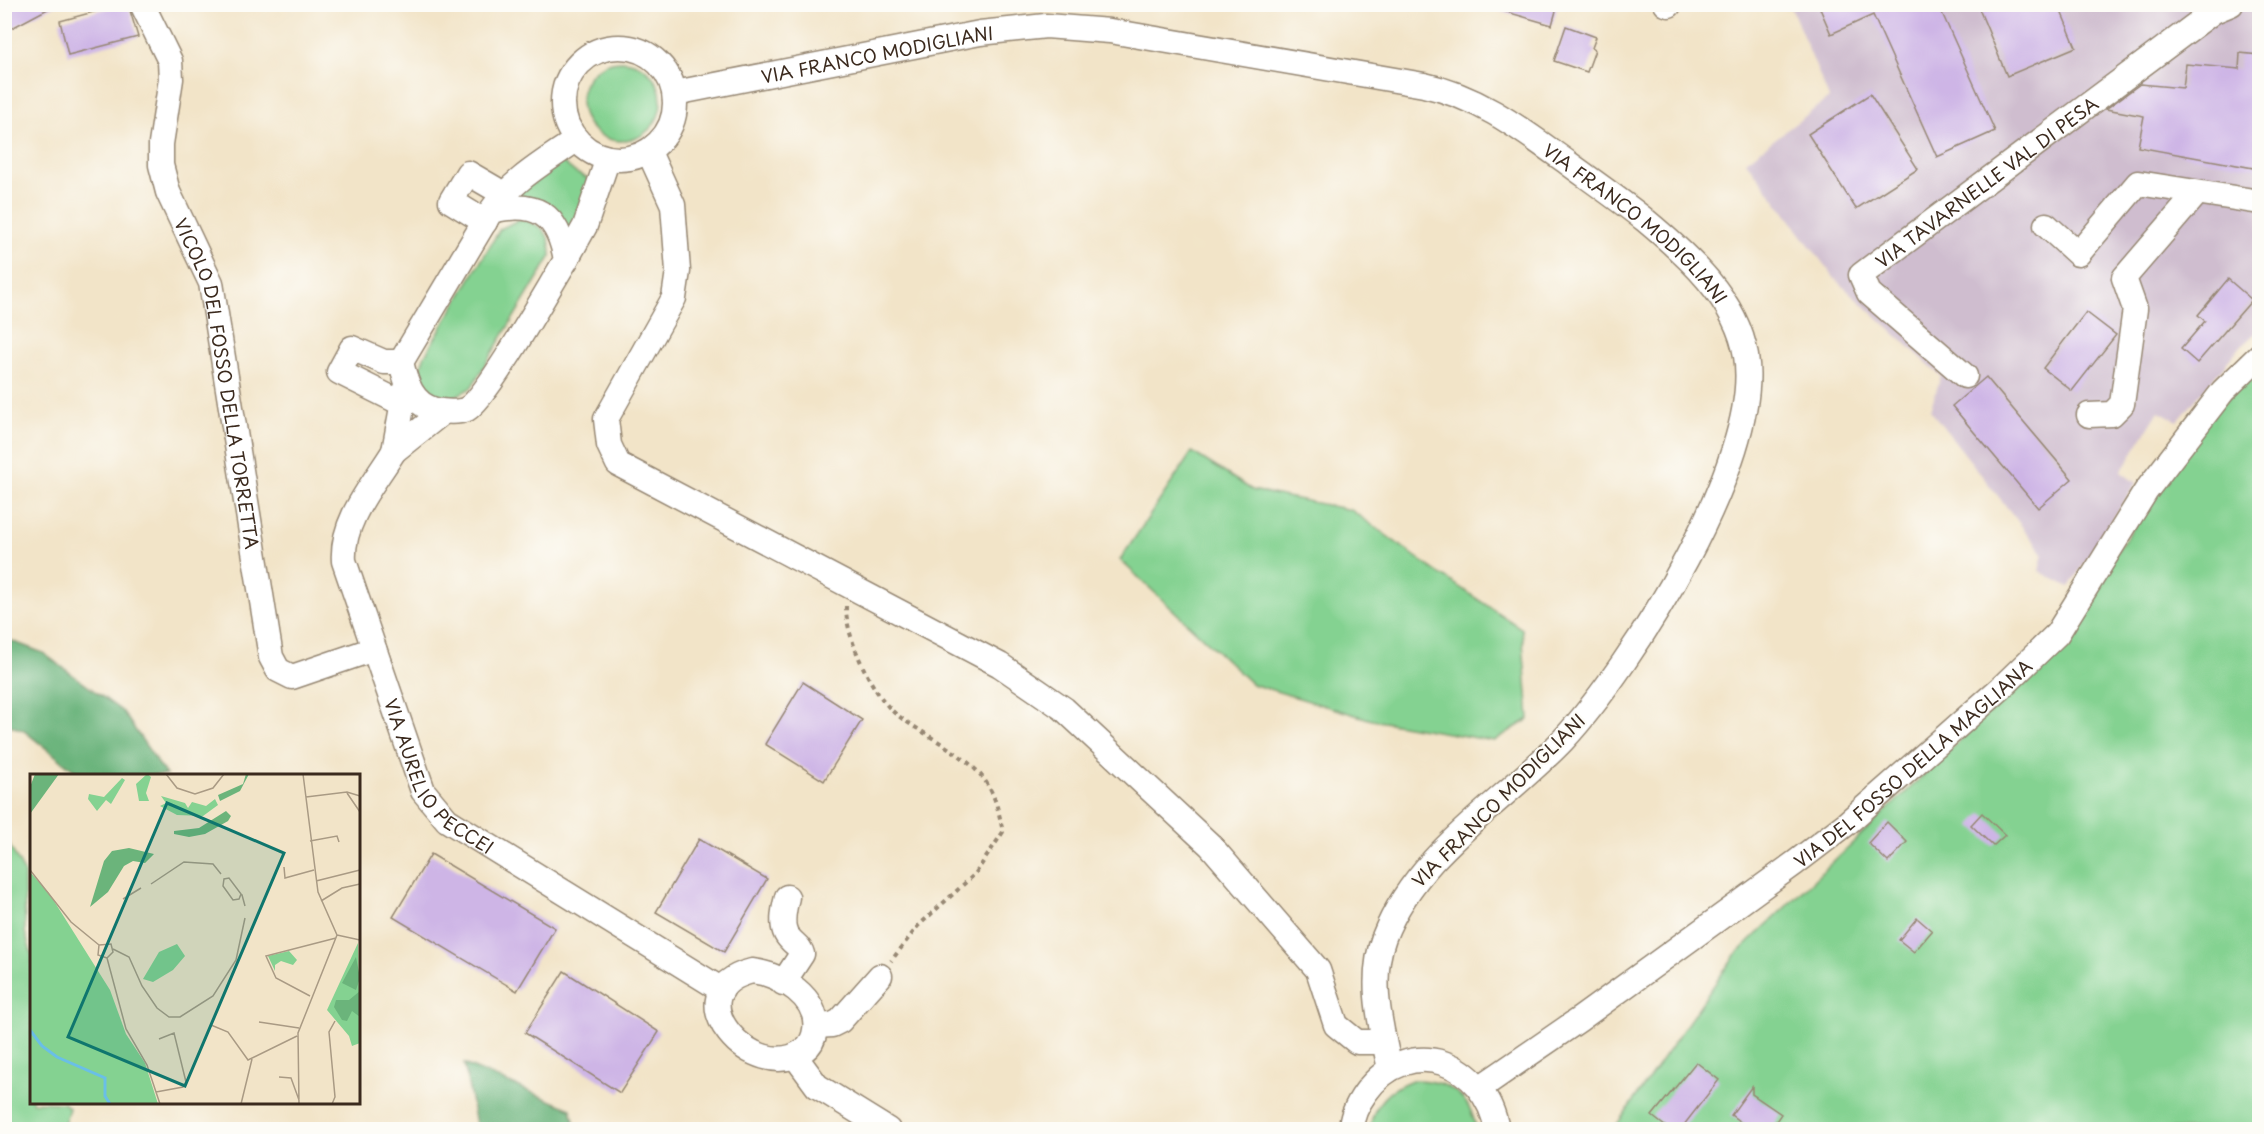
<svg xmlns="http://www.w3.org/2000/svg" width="2264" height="1134" viewBox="0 0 2264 1134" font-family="'Playpen Sans',sans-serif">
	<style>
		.industrial { fill: #cfbdcf }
		.green { fill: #84d291; stroke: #607e58; stroke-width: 1.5 }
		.forest { fill: #6bb47b; stroke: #536f4c; stroke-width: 1.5 }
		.building { fill: #ceb5e6 }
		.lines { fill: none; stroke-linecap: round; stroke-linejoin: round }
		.minor-casing { stroke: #968773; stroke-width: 27 }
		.path { stroke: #968773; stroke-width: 4; stroke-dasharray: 4.5 4.5; stroke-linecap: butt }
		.minor { stroke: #fff; stroke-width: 24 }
		.labels { text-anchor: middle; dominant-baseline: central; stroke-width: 4.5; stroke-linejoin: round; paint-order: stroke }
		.street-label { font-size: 18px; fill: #3b2a1e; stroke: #fdfcf7 }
		.inset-river { fill: none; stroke: #6abfe6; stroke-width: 3 }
		.inset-road { fill: none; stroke: #a99a84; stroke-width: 1.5 }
		.view { fill: #0f766e; fill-opacity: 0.15; stroke: #0f766e; stroke-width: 3 }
		.inset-edge { fill: none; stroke: #3b2a1e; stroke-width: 3 }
	</style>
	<rect width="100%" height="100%" fill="#fdfcf7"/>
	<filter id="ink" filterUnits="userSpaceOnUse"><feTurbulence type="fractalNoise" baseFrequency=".0167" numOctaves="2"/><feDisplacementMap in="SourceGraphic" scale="12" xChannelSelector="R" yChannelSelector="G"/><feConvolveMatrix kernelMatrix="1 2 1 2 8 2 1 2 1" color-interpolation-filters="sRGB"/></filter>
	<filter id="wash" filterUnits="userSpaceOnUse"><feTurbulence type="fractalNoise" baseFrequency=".008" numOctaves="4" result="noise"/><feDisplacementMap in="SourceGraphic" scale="24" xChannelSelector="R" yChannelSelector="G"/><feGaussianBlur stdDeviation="1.35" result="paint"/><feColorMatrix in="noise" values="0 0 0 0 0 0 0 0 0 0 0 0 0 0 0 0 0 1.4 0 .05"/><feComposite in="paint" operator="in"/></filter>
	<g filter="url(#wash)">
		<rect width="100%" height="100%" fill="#f2e4c8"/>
		<path class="industrial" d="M1790,5H2259V330L2238,349L2178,421L2159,411L2121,472L2136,483L2069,587L2039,571L2043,553L1930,410L1941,376L1835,279L1746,161L1829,98Z"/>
		<path class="green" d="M581 101a40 40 0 1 1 80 0a40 40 0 1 1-80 0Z
			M559,159L576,173L589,179L571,239L508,199Z
			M520,219C542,225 551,232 551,256L471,388L452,398L438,397L426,384L420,369L425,355L500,229Z
			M2259,368V1129L1613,1130L1735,955L2037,667L2211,415Z
			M1192,452L1252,490L1351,510L1434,570L1522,629L1529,719L1494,741L1372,720L1252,684L1120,560Z
			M5,837L24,872L25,932L32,956V1102L64,1103L69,1108L63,1129H5Z
			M1412,1080C1446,1079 1471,1095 1476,1129H1370C1373,1103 1389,1089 1412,1080Z"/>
		<path class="forest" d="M4,638L43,653L123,712L166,775H80L24,731L5,723Z
			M464,1064L571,1109L576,1129H477Z"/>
		<g id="blocks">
			<path class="building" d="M4,4H57L12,28L4,12Z
				M123,4H128L138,37L68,55L60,21Z
				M1496,4H1558L1552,25L1496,9Z
				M1818,4H1938L1995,131L1937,157L1873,15L1831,34Z
				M1977,4H2058L2076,47L2007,76Z
				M1566,26L1596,37L1592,48L1595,50L1587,72L1554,61Z
				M2240,53L2259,55V169L2138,147L2144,116L2106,109L2140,84L2183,88L2186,64L2239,69Z
				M1870,94L1918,169L1856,209L1808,134Z
				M2228,279L2252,300L2197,363L2181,349L2205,321L2198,315Z
				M2086,312L2116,335L2072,391L2043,368Z
				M1986,377L2072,479L2038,508L1952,406Z
				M803,682L862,720L824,781L765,744Z
				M1982,813L2005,835L1993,846L1971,825Z
				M1887,822L1907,842L1888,862L1868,843Z
				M699,839L767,879L724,952L656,912Z
				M431,854L555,928L517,991L393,917Z
				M1917,918L1932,931L1914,952L1899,940Z
				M564,971L659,1032L620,1093L525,1033Z
				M1696,1062L1719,1080L1680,1130H1670L1652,1116Z
				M1752,1086V1094L1781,1114L1770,1130H1751L1731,1115Z"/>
		</g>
	</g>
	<g filter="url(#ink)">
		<use href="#blocks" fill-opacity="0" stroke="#968773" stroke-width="1.5"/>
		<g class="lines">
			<defs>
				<g id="minor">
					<path id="s1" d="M142,4L170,61L171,79L161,144V165L168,192L211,283L271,657L278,670L292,677L374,649"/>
					<path d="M1666,4L1669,5"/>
					<circle cx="619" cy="103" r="56"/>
					<path id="s2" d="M675,93L980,33L1046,26L1110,31L1424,85C1480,97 1522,130 1568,163C1594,182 1620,200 1645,220C1687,255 1737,299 1746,356C1763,458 1632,666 1563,740C1502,804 1417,852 1384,937C1368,980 1381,1026 1390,1069"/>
					<path d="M649,152L673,205L678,271L674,298L606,419L609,445L618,464L1000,665L1064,709L1210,845L1318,970L1336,1025L1357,1042H1384"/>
					<path d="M491,211C537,200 558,214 566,260C549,287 488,397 467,409C459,413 444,412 435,410C412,404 406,383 401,362L491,211C512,180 546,161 576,140"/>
					<path d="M485,222L451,201L468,173L504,194"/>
					<path d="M2046,225L2078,254L2138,183L2260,202"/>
					<path d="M566,260L585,226L608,158"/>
					<path d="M401,362H384L352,348L339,372L403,404"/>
					<path id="s3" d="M1965,376L1869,293L1861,275L2214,11L2231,4"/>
					<path d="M405,391L394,451L443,412"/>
					<path d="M2089,415L2112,414L2122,404L2135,309L2124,278L2197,193"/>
					<path id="s4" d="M394,451C374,484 341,520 344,561L423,791L447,820L722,990"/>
					<path d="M752,971C781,974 820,998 815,1030C814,1038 811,1045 804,1050C756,1088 669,992 752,971Z"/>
					<path d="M783,983L802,954C800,946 795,945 790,939C779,929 784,909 787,897"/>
					<path d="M816,1026L832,1025L840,1021L880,976"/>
					<path d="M795,1056L817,1086L888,1130"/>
					<path id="s5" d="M1481,1087L1580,1019L1795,863L1846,824L2001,688L2057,634L2146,491L2223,391L2260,355"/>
					<path d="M1351,1130C1351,1116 1358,1103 1366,1092C1409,1033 1485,1061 1497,1130"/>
				</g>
			</defs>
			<use href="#minor" class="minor-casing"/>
			<path class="path" d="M846,606C845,637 873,696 897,715C921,733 956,749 976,770C994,788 998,808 1003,832L975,874L918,926L891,961"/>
			<use href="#minor" class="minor"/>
		</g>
	</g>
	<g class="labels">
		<g class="street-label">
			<text stroke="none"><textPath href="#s2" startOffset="206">VIA FRANCO MODIGLIANI</textPath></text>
			<text stroke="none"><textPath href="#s3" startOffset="303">VIA TAVARNELLE VAL DI PESA</textPath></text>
			<text stroke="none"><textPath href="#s2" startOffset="1016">VIA FRANCO MODIGLIANI</textPath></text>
			<text stroke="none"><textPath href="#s1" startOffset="396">VICOLO DEL FOSSO DELLA TORRETTA</textPath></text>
			<text stroke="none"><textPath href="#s5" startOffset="540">VIA DEL FOSSO DELLA MAGLIANA</textPath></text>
			<text stroke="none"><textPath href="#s4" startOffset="363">VIA AURELIO PECCEI</textPath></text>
			<text transform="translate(1498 800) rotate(-45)">VIA FRANCO MODIGLIANI</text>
		</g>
	</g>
	<g transform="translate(30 774)">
		<rect width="330" height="330" fill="#f2e4c8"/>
		<path d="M117,0L121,3L116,19L119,27H109L106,10ZM92,4L95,6L81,30L76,26L67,37L58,25L59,20L74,23ZM131,22L155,29L158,34L162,28L176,32L185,25L188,31L173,42L147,41L130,32L136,29ZM0,98L19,119L80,216L96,260L115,289L128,330H0ZM328,169L330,269L322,272L319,262L297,236ZM147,170L155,182L143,196L123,208L113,205L129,178ZM259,177L267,186L263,191L251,187L245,191V197L238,182Z" fill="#84d291"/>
		<path d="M5,0H29L0,40V13ZM216,0H219L210,17L190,27L188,21L213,10ZM196,37L201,42L198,47L175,60L159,63L144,60V57L169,54ZM99,74L124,80L115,89L103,87L94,92L78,118L60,133L74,87L82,77ZM326,183L330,204L326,216L312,209ZM330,217V243L322,237L317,247L312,246L304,233L306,226H319Z" fill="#6bb47b"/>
		<path class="inset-river" d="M0,256L12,272L27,283L75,304V322L80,330"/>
		<path class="inset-road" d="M136,0L147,14L165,20L183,14L194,0M317,19L330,38M276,23L317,18L330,22M280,67L307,62L309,68M254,93L255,104L284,96M0,96L41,148L69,171M286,107L330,96M121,110L154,88L183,90L191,100M211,120L209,125L203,126L193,112L194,105L199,104L211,120L212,121L215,132M93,125L111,114M291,127L312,114L330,110M307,161L330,166M69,171L81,170L83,178L77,184M69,171L68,181L77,184M83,175L99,183L112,212L127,234L139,243H150L183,222L206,186L215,144M77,184L96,255L117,291L130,330M280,222L246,204L236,182L306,164M229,248L269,254M181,251L198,258L218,286L267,262M249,303L261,304L269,326M126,318L153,313L156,308L144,259L129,265M211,330L222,285M269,330L268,259L307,161L288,118L273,0M302,330L305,323L299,258L305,247"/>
		<path class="view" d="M137,29L254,79L155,312L38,263Z"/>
		<rect width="330" height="330" class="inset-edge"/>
	</g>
	<rect width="2264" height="1134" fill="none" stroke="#fdfcf7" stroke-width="24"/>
</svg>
